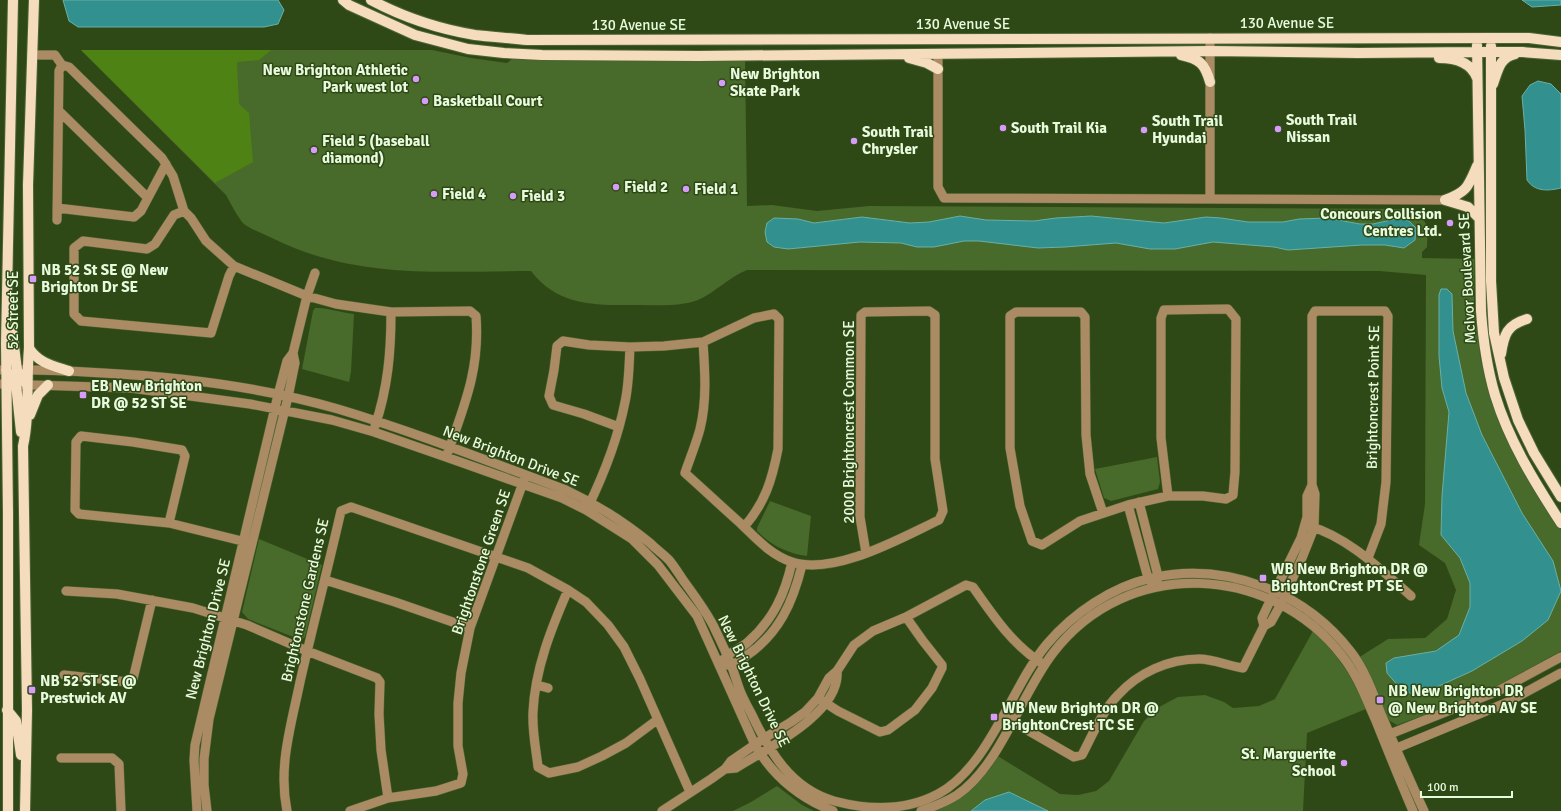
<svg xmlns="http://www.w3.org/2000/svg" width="1561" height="811" viewBox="0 0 1561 811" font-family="Signika,sans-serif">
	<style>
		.green { fill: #486a2a }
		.forest { fill: #4f8215 }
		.water { fill: #32918e; stroke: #69b0a6 }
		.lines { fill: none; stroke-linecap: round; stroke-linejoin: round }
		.minor-casing { stroke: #4d6536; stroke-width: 10 }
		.major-casing { stroke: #4d6536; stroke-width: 12 }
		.minor { stroke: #aa8b64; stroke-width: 9 }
		.major { stroke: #f5dcbd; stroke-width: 10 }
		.poi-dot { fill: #d79bf9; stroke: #2f4916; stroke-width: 1.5 }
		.labels { text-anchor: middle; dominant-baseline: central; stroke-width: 3; stroke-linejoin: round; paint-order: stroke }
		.street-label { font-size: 15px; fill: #e8fadd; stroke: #2f4916 }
		.poi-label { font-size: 15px; font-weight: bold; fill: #e8fadd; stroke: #2f4916; text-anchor: start }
	</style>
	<rect width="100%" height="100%" fill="#2f4916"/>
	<path class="green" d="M81,50H432L471,58L507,63L512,59L520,58L609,59L641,61H683L694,59L745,58L747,206L772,205L817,211L869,206L1409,209C1429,222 1428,223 1427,247L1422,252V258L1474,259V305L1477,333L1481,362L1493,404L1509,443L1561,530V651L1503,683L1474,697L1397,725L1390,721L1385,715L1358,658L1388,639L1425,638L1447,619L1456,590L1445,563L1419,545L1425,504L1426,275L1379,271L747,270C729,277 716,292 698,300C679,307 660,305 640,305C599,305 559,308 531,271C441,271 358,280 274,239C266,235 247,228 242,222C236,214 231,204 226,195Z
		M315,308C324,307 344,313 354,314L351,372L349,382L302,369L313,311Z
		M1157,457L1160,482L1158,489L1111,501L1104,498L1095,469Z
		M770,501L811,516L807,556C787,553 772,546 757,531V528Z
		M259,539L322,565L305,637L301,640L248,619L242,612Z
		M1313,631C1339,656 1352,675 1366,709L1307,733L1303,811H936C965,798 977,779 996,755L1060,794L1078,795L1096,791L1109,781L1144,721L1159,707L1178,697L1205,695L1224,702L1233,708L1259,706L1275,699Z
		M777,786L802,805L814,811H733L751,802Z"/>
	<path class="forest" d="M81,50H271L259,60L237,62L239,104L249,113L253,162L215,183Z"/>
	<path class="water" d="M63,0H278L284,10L278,24L264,27H78L69,21Z
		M1522,0H1561V5L1532,7Z
		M1538,81L1551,84L1561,94V188C1548,191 1535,192 1527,180L1525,130L1522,96L1530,85Z
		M960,216L986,220L1034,221L1056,218L1091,216L1164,223L1206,217L1221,218L1248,222H1283L1299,219L1327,218L1360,224H1373L1400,218L1409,221L1416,228L1415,240L1404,248L1385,245H1362L1288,250L1274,247L1213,242L1175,249H1150L1116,243L1065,247L1038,248L979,241H964L934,247H917L901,243L860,242L788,249L774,247L767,242L765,232L767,223L774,218L798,219L814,223L862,217L910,223L929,222Z
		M1441,289H1447L1452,294L1453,331L1466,393L1482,435L1522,513L1553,561L1561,591L1548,620L1522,641L1472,671L1428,691L1414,695L1400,688L1387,673L1386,663L1394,658L1436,651L1459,635L1470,607V583L1460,558L1441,535L1442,496L1449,412L1442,388L1439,356V295Z
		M1009,792L1048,811H971L985,800Z"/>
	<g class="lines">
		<defs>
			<path id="minor" d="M1210,38V199
				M938,54V187L944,198L1445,200
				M32,55H55L62,65
				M59,111L147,197
				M57,208L134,217L141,211L166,164
				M57,220L59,71L62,65L69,67L162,158L173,176L184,211
				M234,266L229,276L211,333L81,321L74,314V248L83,241L147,249L155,244L174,215L184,211L191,218L206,241L234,266L307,296L336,304L391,312L470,311L476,316C480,368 465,404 448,452
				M703,342C705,371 707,401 700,429C696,444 690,458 685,473C703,489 721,506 739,522C755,537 770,555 792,562C834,576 901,538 939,520L943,511L935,459V315L929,311L865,312L861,315L860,517L866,553
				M630,347L664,346L703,342L754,318L774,314L779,319L778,449C772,480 765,503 744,527
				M0,370C34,369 69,371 103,373C182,377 262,387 338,409C415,432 490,462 566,490C598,505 623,521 650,543C656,549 663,554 669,560C674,566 679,574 683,580C694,595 706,611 714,627C720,640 727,654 732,667C734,673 736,679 738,685C741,695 746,704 751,713C769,751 791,789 834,801C868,810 906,811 938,794C989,767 1011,687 1047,644C1073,613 1112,587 1151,578C1226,561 1305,592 1351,652C1365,670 1373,693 1381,714C1395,746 1409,779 1424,811
				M0,384L131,388L250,404L332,420L374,432L446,457L562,498L586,510L632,539L658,565L697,616L755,745C773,776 800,798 833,811
				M375,426C388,388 391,351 391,312
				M1139,502L1158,576L1157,582
				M1128,505L1148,578L1151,582
				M588,507C604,474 618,438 625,402C629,384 629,365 630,347L589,345L563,341L557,346L554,370L549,396L553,405L584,414L619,427
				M1103,513L1090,474L1086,435L1085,317L1081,312H1016L1010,316V448L1020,506L1032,541L1042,545L1080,521L1128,505L1168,496H1203L1226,499L1233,495L1235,472L1236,319L1228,309L1164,310L1161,318V438L1168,496
				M169,523L185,456L182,450L133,442L81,436L76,442L75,510L79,514L169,523L250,543
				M1309,526C1348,537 1381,570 1411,596
				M325,580L395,602L470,628
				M568,590C551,629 535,669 533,712C532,731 536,749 538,767L549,773L578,767L602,756L626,743L657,720
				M66,591L117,594L193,608L247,625L307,651L377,678L380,682L379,714L381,750L388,798
				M1264,626L1262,618L1271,599L1301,538L1307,517V496L1312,485
				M723,660C729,652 740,649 748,642C773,620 785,594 792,562
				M727,665C734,666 740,660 746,656C779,634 793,602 802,565
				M64,675L128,682L133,679L152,600
				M537,685L548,688
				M818,698L838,711L880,732L888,730L915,710L932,688L942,668V665L923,641L906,617
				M1003,716L1074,757L1082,755C1092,736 1102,711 1118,695C1138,673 1168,659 1199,659C1214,659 1228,666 1243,668L1264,626L1271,622L1281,604L1302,558L1314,528L1315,494L1312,485V316L1315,311H1385L1388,316L1386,482L1381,524L1368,558
				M1388,738L1390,734L1498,691L1561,657
				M1392,747L1397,748L1508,702L1561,673
				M61,758H112L119,764L121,811
				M725,769L736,768C766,749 841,713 837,671
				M197,811L194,760L195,745L278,395L287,361L293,353L307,296L315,273
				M207,811L204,785V759L209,719L288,397L295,363L293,353
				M287,811C278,766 291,726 300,682C313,625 328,568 341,511L351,507L528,568L568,590L586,602L608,625L624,647L640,679L690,792
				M350,811L388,798L436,791L461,783L463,774L458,746V703L461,673L470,628L524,480
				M662,811L711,779L725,769L731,761L763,739L791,722L805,712L818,698L829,678L837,671L854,645L873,631L906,617L966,585L973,587C992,614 1011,643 1040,662
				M921,811C933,807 946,802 957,795C1000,766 1021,694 1053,653C1127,556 1271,563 1343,657C1358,676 1366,699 1376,721C1388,751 1400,781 1413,811"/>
			<path id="major" d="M343,0L349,5L415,35L468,49L504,53L542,55L699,56L1210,51L1358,53L1477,52H1522L1561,55
				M371,0C403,17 439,29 475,35C492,37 510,38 527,40L1497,38H1529L1561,42
				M1477,45L1481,311C1483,339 1487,368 1495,395C1509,441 1535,483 1561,523
				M1491,46V281L1494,333L1504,378L1518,420L1534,453L1561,497
				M1181,55C1200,59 1205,64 1210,82
				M909,58L927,63L938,69
				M1439,58C1455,58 1471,62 1477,78
				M1493,84C1498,70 1500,57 1515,54
				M1445,200C1467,192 1468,187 1477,166
				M1445,200L1468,207L1479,218
				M11,322L17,370L27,385
				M29,348C38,363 54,366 69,371
				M1501,354C1504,334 1507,325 1527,319
				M6,370L16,384L21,432
				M30,415L38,395L48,385
				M7,710L16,721L21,755
				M8,811V513L6,343L13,0
				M25,811L27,710L23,446C30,414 26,381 29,348L28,185L34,0"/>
		</defs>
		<use href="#minor" class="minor-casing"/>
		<use href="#major" class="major-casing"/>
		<use href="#minor" class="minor"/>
		<use href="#major" class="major"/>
	</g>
	<g class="poi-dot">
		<circle cx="416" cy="79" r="4"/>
		<circle cx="722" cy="83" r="4"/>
		<circle cx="425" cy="101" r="4"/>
		<circle cx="1003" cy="128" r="4"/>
		<circle cx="1278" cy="129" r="4"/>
		<circle cx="1144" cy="130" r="4"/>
		<circle cx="854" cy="141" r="4"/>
		<circle cx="314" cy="150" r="4"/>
		<circle cx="616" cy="187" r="4"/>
		<circle cx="686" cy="189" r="4"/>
		<circle cx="434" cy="194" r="4"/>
		<circle cx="513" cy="196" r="4"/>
		<circle cx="1450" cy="223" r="4"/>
		<rect x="29" y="275" width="8" height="8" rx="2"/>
		<rect x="79" y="391" width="8" height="8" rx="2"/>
		<rect x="1259" y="574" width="8" height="8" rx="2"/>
		<rect x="28" y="686" width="8" height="8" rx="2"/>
		<rect x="1376" y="696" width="8" height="8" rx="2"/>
		<rect x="990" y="713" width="8" height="8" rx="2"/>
		<circle cx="1344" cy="763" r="4"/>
	</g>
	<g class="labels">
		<g class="street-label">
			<text x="1287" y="23">130 Avenue SE</text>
			<text x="963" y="24">130 Avenue SE</text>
			<text x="639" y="25">130 Avenue SE</text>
			<text transform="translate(1467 278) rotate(-93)">McIvor Boulevard SE</text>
			<text transform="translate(13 310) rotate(-90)">52 Street SE</text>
			<text transform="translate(1373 397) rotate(-89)">Brightoncrest Point SE</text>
			<text transform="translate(849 422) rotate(-90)">2000 Brightoncrest Common SE</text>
			<text transform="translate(511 456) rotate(21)">New Brighton Drive SE</text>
			<text transform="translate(481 562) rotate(-71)">Brightonstone Green SE</text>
			<text transform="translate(305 600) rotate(-77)">Brightonstone Gardens SE</text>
			<text transform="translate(208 629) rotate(-76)">New Brighton Drive SE</text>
			<text transform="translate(754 681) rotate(64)">New Brighton Drive SE</text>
		</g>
		<g class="poi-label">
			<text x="408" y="70" text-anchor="end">New Brighton Athletic<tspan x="408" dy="17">Park west lot</tspan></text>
			<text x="730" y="74">New Brighton<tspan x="730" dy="17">Skate Park</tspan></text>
			<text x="433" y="101">Basketball Court</text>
			<text x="1286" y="120">South Trail<tspan x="1286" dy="17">Nissan</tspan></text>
			<text x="1152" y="121">South Trail<tspan x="1152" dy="17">Hyundai</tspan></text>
			<text x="1011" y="128">South Trail Kia</text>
			<text x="862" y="132">South Trail<tspan x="862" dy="17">Chrysler</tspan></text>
			<text x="322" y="141">Field 5 (baseball<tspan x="322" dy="17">diamond)</tspan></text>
			<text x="624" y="187">Field 2</text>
			<text x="694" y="189">Field 1</text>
			<text x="442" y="194">Field 4</text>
			<text x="521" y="196">Field 3</text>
			<text x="1442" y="214" text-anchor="end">Concours Collision<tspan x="1442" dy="17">Centres Ltd.</tspan></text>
			<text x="41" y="270">NB 52 St SE @ New<tspan x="41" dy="17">Brighton Dr SE</tspan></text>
			<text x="91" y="386">EB New Brighton<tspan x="91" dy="17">DR @ 52 ST SE</tspan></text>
			<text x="1271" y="569">WB New Brighton DR @<tspan x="1271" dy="17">BrightonCrest PT SE</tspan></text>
			<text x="40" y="681">NB 52 ST SE @<tspan x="40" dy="17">Prestwick AV</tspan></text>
			<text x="1388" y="691">NB New Brighton DR<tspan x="1388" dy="17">@ New Brighton AV SE</tspan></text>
			<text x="1002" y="708">WB New Brighton DR @<tspan x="1002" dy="17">BrightonCrest TC SE</tspan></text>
			<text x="1336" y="754" text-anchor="end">St. Marguerite<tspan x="1336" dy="17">School</tspan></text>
		</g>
	</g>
	<path d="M1421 791v6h91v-6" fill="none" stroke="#e8fadd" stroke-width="2"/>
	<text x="1427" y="791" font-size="12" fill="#e8fadd" stroke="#2f4916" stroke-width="3" paint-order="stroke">100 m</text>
</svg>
